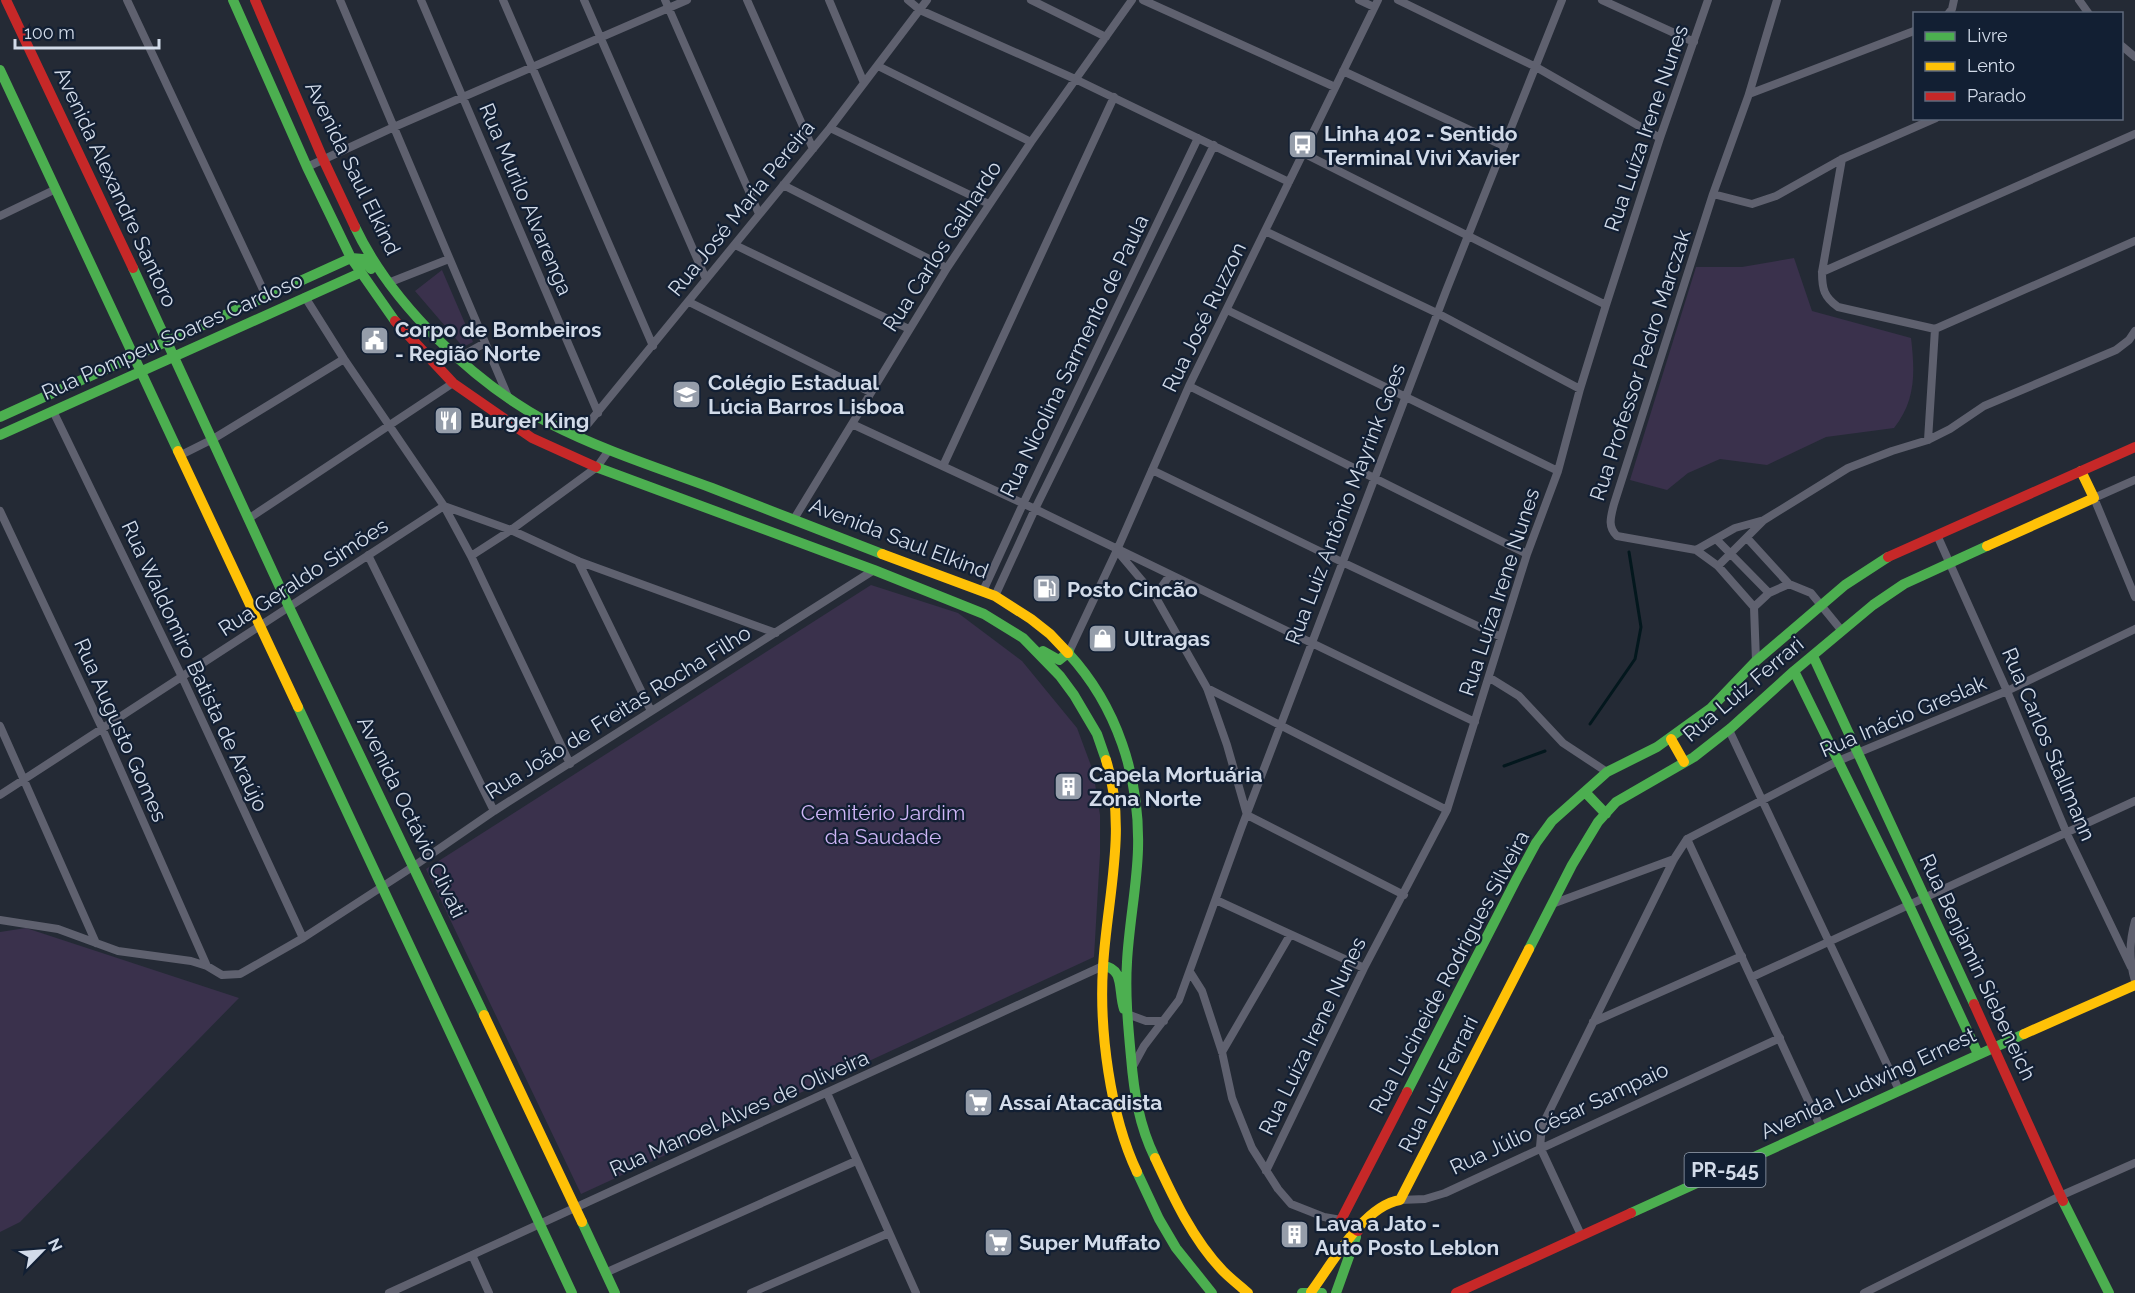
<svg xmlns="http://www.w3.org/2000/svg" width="2135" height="1293" viewBox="0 0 2135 1293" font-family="Raleway,sans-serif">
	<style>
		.green { fill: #3a314c }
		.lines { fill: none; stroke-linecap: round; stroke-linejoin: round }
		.stream { stroke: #03171d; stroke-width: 3 }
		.street { stroke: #5f616f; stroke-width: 8 }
		.fast { stroke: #4caf50; stroke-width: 10 }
		.slow { stroke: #ffc107; stroke-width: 10 }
		.jam { stroke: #c62828; stroke-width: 10 }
		.labels { text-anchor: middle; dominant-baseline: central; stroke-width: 4.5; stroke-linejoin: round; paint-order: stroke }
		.shield { fill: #121f33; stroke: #98a3b2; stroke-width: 1.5 }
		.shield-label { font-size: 20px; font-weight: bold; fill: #d2dbe9 }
		.street-label { font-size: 21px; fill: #d2dbe9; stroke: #121f33 }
		.poi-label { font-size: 21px; font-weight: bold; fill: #d2dbe9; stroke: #121f33; text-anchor: start }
		.park-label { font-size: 21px; fill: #ceb5f6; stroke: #121f33 }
	</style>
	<rect width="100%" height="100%" fill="#242a35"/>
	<path class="green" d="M1794,258L1812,311L1911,338C1915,372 1916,400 1894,428L1826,437L1767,465L1720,459L1688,473L1667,490L1630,480L1696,267H1742Z
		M442,270L473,342L463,347L415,291Z
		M871,585L958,613L1022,661L1077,728L1093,771L1100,815V854L1094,957L581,1194L426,869Z
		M26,928L239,998L20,1222L0,1232V932Z"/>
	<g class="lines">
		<path class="stream" d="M1590,724L1635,659L1641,627L1629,552
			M1504,766L1545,751"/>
		<path class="street" d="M127,0L266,296
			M340,0L509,399
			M421,0L598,413
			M503,0L653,346
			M584,0L706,279
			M665,0L759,214
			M747,0L813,149
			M829,0L864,83
			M908,0L920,10L1075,79L1289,182
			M1031,0L1106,37
			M1143,0L1335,87
			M1359,0L1374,7
			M1398,0L1536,67L1660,138
			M1602,0L1694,42
			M1777,0L1749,94L1713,194L1614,504C1611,516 1607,527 1617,536L1696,550L1735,528L1764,520L1848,468L1892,451L1928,440L1950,429L1984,406L2116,350L2129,340L2135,331
			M2079,0L2089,14
			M1948,14L1952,9L1954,0
			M2122,46L2135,57
			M878,66L1031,142
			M1343,71L1504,146
			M1749,94L1914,31
			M830,128L989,204
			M1303,153L1606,305
			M1842,159L1822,272C1822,289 1824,297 1838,307L1935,329
			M307,167L394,127L687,0
			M783,185L947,268
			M1713,194L1752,204L1776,196L1842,159L1936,118
			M0,216L56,189
			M1265,231L1437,313L1580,389
			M735,245L909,329
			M1822,272L2135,134
			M388,283L449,259
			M305,297L344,359L444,506L471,556L570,764
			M689,302L870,392
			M1227,310L1558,471
			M1935,329L2135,241
			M458,358L485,343
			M1189,386L1527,554
			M53,411L182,677L303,938
			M852,424L1035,509L1475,722
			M578,436L830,128L927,0
			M1928,440L1935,329
			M181,455L213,439L344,359
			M943,466L1114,97
			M1152,470L1342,562L1501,637
			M2135,480L2094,498L2135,597
			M0,511L102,728L207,966
			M248,519L453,383
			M794,519L947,268L1031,142L1132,0
			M1937,535L2007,691L2067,834L2131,967
			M1747,538L1789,584L1811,593L1842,631
			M1717,540L1769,593
			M1696,550L1718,566L1754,607L1756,661
			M1118,552L1155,596L1207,688L1227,745L1247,815L1404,895
			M368,555L494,811
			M471,556L511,530L597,467L609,450
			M578,561L651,711
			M1718,566L1763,521
			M983,591L1023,504L1198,138
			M995,596L1035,509L1214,145
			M1155,596L1170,575
			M1754,607L1769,593L1789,584
			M1069,652L1117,550L1189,386L1378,0
			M1490,678L1519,696L1563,743L1607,772
			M1207,688L1447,810
			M0,726L96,943
			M1729,730L1899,1090
			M0,795L444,506L511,530L578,561L776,633
			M1687,839L1838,761L2007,691L2135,629
			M1687,839L1820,1126
			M1216,900L1364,968
			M1552,904L1674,859
			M0,920L58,929L118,951L191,961L207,966L222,975L240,974L303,938L414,866L494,811L874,570
			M2135,921C2129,943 2129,960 2135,981
			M1190,972L1202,991L1222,1052L1232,1098L1252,1148L1278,1189L1291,1204L1324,1217L1341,1220
			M1752,977L2135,801
			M1127,1014L1146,1021H1164
			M1593,1022L1742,956
			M1222,1052L1290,935
			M1132,1068L1144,1046L1179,1000L1241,829L1446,291L1562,0
			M827,1093L916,1293
			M1266,1171L1364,968L1447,810L1527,554L1558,471L1580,389L1606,305L1660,138L1708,0
			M1400,1200L1425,1199L1445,1193L1780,1038
			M1581,1235L1540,1147L1542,1126L1674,859L1687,839
			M472,1255L489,1293
			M605,1273L856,1161
			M389,1293L1103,966
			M751,1293L889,1233
			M1864,1293L2060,1196L2135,1163"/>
		<path class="fast" d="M233,0L307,167L351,258L395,321
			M0,70L178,451
			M355,227C392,305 475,384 551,424C602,450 658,468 712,488C769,510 825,532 882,554
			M133,268L289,607L484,1015
			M0,417L351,258L363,259L371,269
			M0,435L360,273
			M596,467L874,570L984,614L1023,638L1060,676L1074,695L1097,734L1106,760
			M1043,651L1059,660L1069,652
			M1068,653C1117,706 1140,777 1138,849C1137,886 1129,924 1127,962C1125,994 1128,1025 1131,1057C1134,1093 1139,1125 1155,1158
			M1813,656L1974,1004
			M1794,671L1909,905L1978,1054
			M298,707L572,1293
			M1585,792L1606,814
			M1529,949L1572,865L1598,822L1616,802L1694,757L1731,728L1794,671L1873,605L1904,584L1987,546
			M1103,966C1125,968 1118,992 1124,1009
			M1407,1092L1516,880L1536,843L1552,821L1607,772L1657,747L1711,708L1756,661L1845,585L1888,557
			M1137,1172L1159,1219L1176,1248L1212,1293
			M2063,1201L2109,1293
			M1631,1213L2024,1034
			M582,1222L615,1293
			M1302,1293H1322
			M1336,1293L1356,1237"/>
		<path class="slow" d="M178,451L298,707
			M1987,546L2094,498L2081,471
			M882,554L995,596L1031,619L1050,634L1068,653
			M1671,739L1684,762
			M1106,760C1128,828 1107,897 1103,967C1099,1030 1110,1115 1137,1172
			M484,1015L582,1222
			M2024,1034L2135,985
			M1155,1158C1173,1197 1193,1240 1223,1271C1231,1279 1240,1286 1248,1293
			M1311,1292C1332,1264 1363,1206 1400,1200L1529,949"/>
		<path class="jam" d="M6,0L133,268
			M255,0L323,159L355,227
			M395,321L453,383L532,438L596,467
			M1888,557L2135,447
			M1974,1004L2063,1201
			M1358,1231L1341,1220L1407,1092
			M1456,1293L1631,1213"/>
	</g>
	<defs>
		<symbol id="bus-square" viewBox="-11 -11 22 22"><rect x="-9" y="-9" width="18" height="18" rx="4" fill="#959daa" stroke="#121f33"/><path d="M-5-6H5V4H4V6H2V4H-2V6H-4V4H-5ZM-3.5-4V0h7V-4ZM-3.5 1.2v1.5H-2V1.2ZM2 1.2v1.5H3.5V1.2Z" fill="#fff"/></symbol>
		<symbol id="civic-square" viewBox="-11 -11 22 22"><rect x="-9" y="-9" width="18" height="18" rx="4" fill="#959daa" stroke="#121f33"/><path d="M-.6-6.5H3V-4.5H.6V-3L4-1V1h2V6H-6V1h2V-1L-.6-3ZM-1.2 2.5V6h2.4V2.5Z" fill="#fff"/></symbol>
		<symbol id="school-square" viewBox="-11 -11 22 22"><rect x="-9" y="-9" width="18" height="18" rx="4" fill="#959daa" stroke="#121f33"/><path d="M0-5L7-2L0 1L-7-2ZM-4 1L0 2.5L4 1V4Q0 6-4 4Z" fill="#fff"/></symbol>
		<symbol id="restaurant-square" viewBox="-11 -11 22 22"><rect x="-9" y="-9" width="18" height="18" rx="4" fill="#959daa" stroke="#121f33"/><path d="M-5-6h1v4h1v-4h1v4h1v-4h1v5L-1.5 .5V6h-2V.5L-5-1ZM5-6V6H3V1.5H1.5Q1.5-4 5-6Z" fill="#fff"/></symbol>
		<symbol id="fuel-square" viewBox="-11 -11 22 22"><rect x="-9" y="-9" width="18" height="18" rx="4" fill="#959daa" stroke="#121f33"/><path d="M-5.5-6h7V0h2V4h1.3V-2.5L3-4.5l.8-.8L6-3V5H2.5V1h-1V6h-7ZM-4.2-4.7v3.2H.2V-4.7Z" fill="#fff"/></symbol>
		<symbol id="shop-square" viewBox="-11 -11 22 22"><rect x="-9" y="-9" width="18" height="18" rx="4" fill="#959daa" stroke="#121f33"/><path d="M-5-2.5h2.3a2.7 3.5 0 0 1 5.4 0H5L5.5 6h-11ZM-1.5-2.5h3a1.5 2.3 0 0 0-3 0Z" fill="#fff"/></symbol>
		<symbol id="building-square" viewBox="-11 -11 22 22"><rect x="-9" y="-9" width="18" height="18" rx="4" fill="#959daa" stroke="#121f33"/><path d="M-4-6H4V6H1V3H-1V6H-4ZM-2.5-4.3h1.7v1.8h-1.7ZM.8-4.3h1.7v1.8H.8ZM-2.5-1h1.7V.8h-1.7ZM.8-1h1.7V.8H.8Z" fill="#fff"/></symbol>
		<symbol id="supermarket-square" viewBox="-11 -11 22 22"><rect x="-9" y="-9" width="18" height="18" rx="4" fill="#959daa" stroke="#121f33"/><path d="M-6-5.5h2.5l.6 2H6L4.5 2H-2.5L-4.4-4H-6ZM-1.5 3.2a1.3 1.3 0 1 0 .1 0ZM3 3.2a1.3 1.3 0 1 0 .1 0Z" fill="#fff"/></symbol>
	</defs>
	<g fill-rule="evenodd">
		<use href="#bus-square" x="1286" y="128" width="33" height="33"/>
		<use href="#civic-square" x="358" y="324" width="33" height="33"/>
		<use href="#school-square" x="670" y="378" width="33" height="33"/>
		<use href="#restaurant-square" x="432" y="404" width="33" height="33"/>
		<use href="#fuel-square" x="1030" y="572" width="33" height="33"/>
		<use href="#shop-square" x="1086" y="622" width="33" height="33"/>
		<use href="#building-square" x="1052" y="770" width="33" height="33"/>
		<use href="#supermarket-square" x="962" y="1086" width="33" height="33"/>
		<use href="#building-square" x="1278" y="1218" width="33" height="33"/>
		<use href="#supermarket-square" x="982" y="1226" width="33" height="33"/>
	</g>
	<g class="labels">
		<rect class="shield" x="1684.5" y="1153" width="81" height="34" rx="4.5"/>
		<g class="shield-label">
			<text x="1725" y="1170">PR-545</text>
		</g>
		<g class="street-label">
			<text transform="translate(1646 128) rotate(-71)">Rua Luíza Irene Nunes</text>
			<text transform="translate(353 168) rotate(64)">Avenida Saul Elkind</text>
			<text transform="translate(116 187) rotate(65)">Avenida Alexandre Santoro</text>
			<text transform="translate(526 199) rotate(67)">Rua Murilo Alvarenga</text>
			<text transform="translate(741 208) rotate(-51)">Rua José Maria Pereira</text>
			<text transform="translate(942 246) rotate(-57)">Rua Carlos Galhardo</text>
			<text transform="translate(1204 317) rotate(-64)">Rua José Ruzzon</text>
			<text transform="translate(172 336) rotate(-24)">Rua Pompeu Soares Cardoso</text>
			<text transform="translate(1074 356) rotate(-64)">Rua Nicolina Sarmento de Paula</text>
			<text transform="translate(1640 365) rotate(-72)">Rua Professor Pedro Marczak</text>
			<text transform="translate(1345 504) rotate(-69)">Rua Luiz Antônio Mayrink Goes</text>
			<text transform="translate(899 538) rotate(21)">Avenida Saul Elkind</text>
			<text transform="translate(303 577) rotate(-33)">Rua Geraldo Simões</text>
			<text transform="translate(1499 592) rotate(-72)">Rua Luíza Irene Nunes</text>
			<text transform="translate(195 666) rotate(65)">Rua Waldomiro Batista de Araújo</text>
			<text transform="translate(1743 689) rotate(-40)">Rua Luiz Ferrari</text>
			<text transform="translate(618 712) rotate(-32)">Rua João de Freitas Rocha Filho</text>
			<text transform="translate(1903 716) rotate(-23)">Rua Inácio Greslak</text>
			<text transform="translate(121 730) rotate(66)">Rua Augusto Gomes</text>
			<text transform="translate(2049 744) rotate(67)">Rua Carlos Stallmann</text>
			<text transform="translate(412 817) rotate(64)">Avenida Octávio Clivati</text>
			<text transform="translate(1978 967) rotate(65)">Rua Benjamin Siebeneich</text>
			<text transform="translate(1449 972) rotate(-62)">Rua Lucineide Rodrigues Silveira</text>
			<text transform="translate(1312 1036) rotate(-64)">Rua Luíza Irene Nunes</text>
			<text transform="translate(1868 1083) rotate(-25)">Avenida Ludwing Ernest</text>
			<text transform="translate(1438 1084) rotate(-63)">Rua Luiz Ferrari</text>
			<text transform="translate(739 1113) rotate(-24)">Rua Manoel Alves de Oliveira</text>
			<text transform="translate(1559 1118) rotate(-25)">Rua Júlio César Sampaio</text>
		</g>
		<g class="poi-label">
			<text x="1324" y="133">Linha 402 - Sentido<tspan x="1324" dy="24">Terminal Vivi Xavier</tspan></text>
			<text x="395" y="329">Corpo de Bombeiros<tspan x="395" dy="24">- Região Norte</tspan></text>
			<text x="708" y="382">Colégio Estadual<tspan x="708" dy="24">Lúcia Barros Lisboa</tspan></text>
			<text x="470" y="420">Burger King</text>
			<text x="1067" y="589">Posto Cincão</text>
			<text x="1124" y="638">Ultragas</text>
			<text x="1089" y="774">Capela Mortuária<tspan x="1089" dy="24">Zona Norte</tspan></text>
			<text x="999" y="1102">Assaí Atacadista</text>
			<text x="1315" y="1223">Lava a Jato -<tspan x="1315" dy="24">Auto Posto Leblon</tspan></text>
			<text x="1019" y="1242">Super Muffato</text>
		</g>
		<g class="park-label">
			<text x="883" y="812">Cemitério Jardim<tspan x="883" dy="24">da Saudade</tspan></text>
		</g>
	</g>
	<rect x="1913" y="12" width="210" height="108" fill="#121f33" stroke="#5f6a7c" stroke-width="1.5"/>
	<rect x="1925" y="32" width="30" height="9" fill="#4caf50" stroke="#5f6a7c" stroke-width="1.5"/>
	<text x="1967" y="42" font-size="18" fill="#d2dbe9">Livre</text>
	<rect x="1925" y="62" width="30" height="9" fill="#ffc107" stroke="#5f6a7c" stroke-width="1.5"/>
	<text x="1967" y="72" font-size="18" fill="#d2dbe9">Lento</text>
	<rect x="1925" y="92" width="30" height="9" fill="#c62828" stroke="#5f6a7c" stroke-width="1.5"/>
	<text x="1967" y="102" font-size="18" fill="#d2dbe9">Parado</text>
	<g transform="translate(42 1251) rotate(65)" stroke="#121f33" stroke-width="4.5" paint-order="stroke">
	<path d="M0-4.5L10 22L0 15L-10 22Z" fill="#d2dbe9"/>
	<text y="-9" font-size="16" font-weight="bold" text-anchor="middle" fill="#d2dbe9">N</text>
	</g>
	<path d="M15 39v9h144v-9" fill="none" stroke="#d2dbe9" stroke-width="3"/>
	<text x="24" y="39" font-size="18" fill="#d2dbe9" stroke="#121f33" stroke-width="4.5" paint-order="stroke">100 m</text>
</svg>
